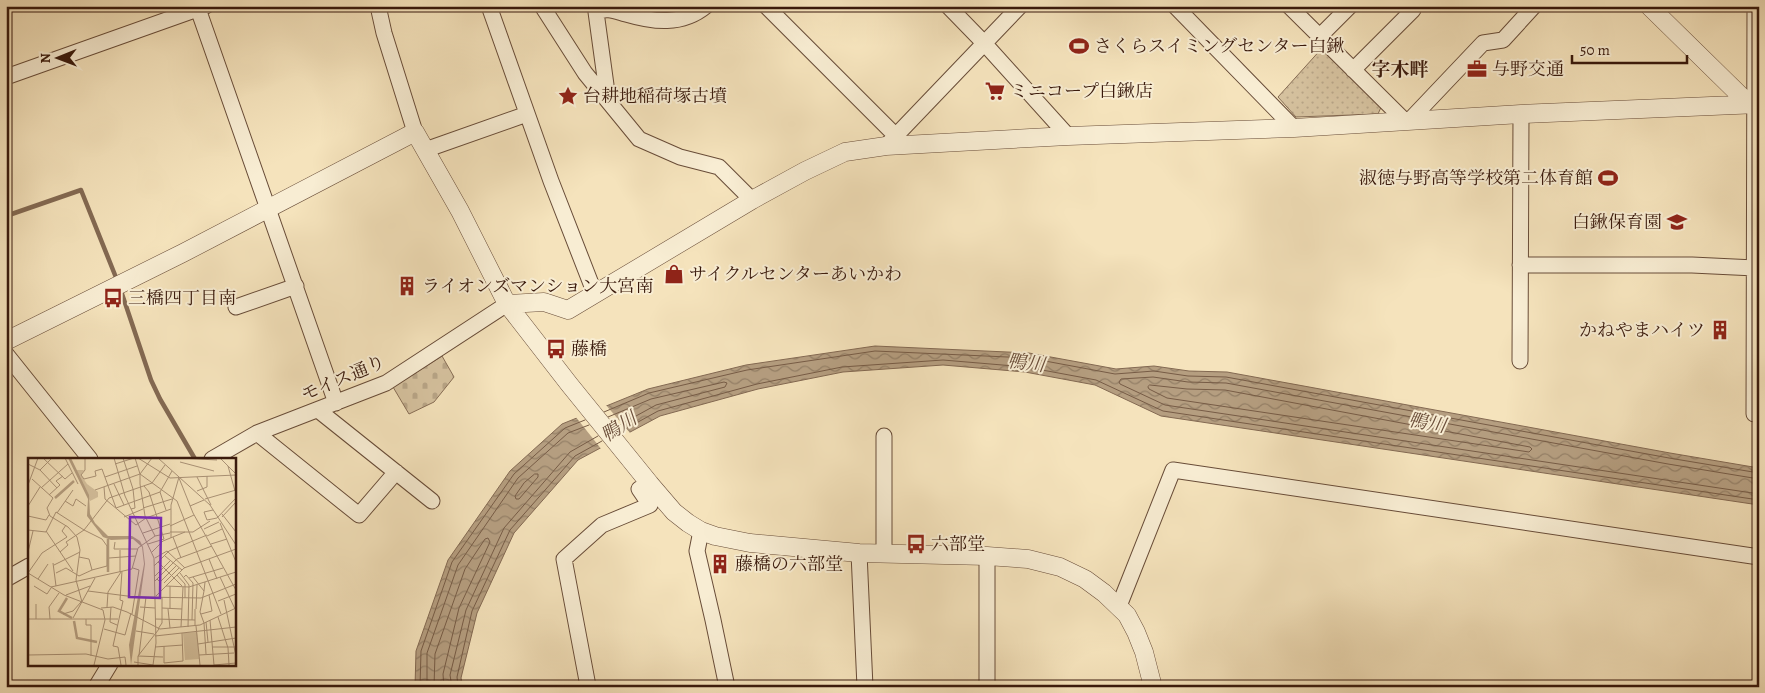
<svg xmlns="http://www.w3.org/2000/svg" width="1765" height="693" viewBox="0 0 1765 693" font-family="Alegreya,'Noto Serif JP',serif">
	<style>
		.cemetery { fill: url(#cemetery-stones); stroke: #876d55 }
		.park { fill: url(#park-dots); stroke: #876d55 }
		.water { fill: url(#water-waves); stroke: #836952 }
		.pier { fill: #f5e3bc }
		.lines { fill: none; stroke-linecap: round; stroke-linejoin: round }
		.shore { stroke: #775c46; stroke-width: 1 }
		.stream { stroke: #836952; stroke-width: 4.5 }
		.minor-casing { stroke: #684c38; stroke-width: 17 }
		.tertiary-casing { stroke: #684c38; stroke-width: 19 }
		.minor { stroke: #f8edd3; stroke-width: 15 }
		.tertiary { stroke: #f8edd3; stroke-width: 18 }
		.labels { text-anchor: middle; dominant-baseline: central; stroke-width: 4; stroke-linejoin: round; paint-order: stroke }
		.poi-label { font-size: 18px; fill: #39190c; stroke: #f8edd3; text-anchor: start }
		.street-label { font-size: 18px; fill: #39190c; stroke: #f8edd3 }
		.neighbourhood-label { font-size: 19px; font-weight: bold; fill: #39190c; stroke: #f8edd3 }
		.water-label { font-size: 19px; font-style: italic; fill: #6b4e3a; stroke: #f8edd3 }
		.inset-river { fill: none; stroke: #b59e80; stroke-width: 2.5 }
		.inset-road { fill: none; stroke: #aa9276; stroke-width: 1 }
		.view { fill: #7b2cbf; fill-opacity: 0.15; stroke: #7b2cbf; stroke-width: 2.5 }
		.inset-edge { fill: none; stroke: #39190c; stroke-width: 2.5 }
	</style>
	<defs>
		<pattern id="cemetery-stones" width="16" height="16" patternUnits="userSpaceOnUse" patternTransform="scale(1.25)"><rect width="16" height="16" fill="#d5c19e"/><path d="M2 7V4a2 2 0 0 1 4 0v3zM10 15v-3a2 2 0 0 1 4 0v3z" fill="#b8a587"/></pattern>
		<pattern id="park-dots" width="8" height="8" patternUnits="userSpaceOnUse" patternTransform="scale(1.25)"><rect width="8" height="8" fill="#d5c19e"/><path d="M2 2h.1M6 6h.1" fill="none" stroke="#b8a587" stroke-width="1.8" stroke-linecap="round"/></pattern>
		<pattern id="water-waves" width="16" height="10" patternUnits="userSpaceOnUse" patternTransform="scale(1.25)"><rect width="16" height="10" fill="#b59e80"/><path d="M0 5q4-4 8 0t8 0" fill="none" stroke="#948067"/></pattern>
	</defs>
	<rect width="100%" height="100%" fill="#f5e3bc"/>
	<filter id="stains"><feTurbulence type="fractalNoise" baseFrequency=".004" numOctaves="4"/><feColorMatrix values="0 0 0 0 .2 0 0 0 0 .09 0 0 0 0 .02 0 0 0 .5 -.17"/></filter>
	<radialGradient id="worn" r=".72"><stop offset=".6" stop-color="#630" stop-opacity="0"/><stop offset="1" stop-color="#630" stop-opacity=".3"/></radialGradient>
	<path class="cemetery" d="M442,356L454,377L434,402L409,414L393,387Z"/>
	<path class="park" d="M1323,47L1382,105L1378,114L1296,117L1278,97Z"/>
	<path class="water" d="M875,346L1029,353L1116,369L1154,366L1189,371L1227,372L1670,453L1759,468V505L1161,416L1095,385L1025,372L943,365L843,372L758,389L660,416L578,460L514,533L477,613L461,678L463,687H415L416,651L448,560L510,471L562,424L648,389L746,365Z"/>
	<path class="pier" d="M605,404L631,434L602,450L575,416Z"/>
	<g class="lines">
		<path class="shore" d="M1150,385L1187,389L1225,390L1530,447L1532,449L1529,452L1167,398L1149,389L1148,387Z
			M604,412L649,393L747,370L875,351L1029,358L1115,374L1154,371L1188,376L1226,377L1669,458L1759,473
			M608,417L651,399L724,382L727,383L725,387L656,405L616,427
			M620,432L658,411L757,384L842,367L943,360L1026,367L1096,380L1163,411L1759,500
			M535,474H538V477L519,499H516L515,496L524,483Z
			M1759,479L1668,464L1226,383L1188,382L1153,377L1121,379L1119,382L1120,384L1165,405L1759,494
			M420,687L421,651L452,562L514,474L565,428L585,420
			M427,687V653L458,565L518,478L568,433L589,425
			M434,687L435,654L465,569L485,539L488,538L490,542L459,608L443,674L444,687
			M452,687L450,675L466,610L504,528L570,452L598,436
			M458,687L457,677L472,611L510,530L575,456L602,441"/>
		<path class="stream" d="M6,216L81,190L117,280
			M120,288L151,380L160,399L195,459"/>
		<defs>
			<path id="minor" d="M197,6L336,403
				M378,6L384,33L415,132
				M489,6L551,181L595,294
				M542,6L585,73L639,139L680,157L719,167L752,200
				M766,6L896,136
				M948,6L984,43L1068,136
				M1175,6L1294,128
				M1289,6L1405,121
				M1320,36L1350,6
				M1353,70L1413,10L1409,6
				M6,77L206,6
				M602,95L606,85L596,12C607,7 615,11 626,14C653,22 682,26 706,6
				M1409,121L1483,43L1503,40L1534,6
				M886,146L1020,6
				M425,150L527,114
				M1520,265H1692L1755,268
				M236,307L296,286
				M6,354L90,459
				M1520,361L1521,114
				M318,410L432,501
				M1754,414L1755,6
				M257,433L359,515L396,472
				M212,459L257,433L386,383L507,304
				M701,531L697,551L713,620L727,687
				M859,553L865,687
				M884,554V436
				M987,556V687
				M6,579L29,566
				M1119,606L1173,470L1759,557
				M588,686L564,559L602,525L650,505L639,489
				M96,687L110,664"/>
			<path id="tertiary" d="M1649,6L1749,104
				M507,304L544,302L568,310L752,200L805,171L845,152L886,146L1068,136L1294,128L1521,114L1759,104
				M6,341L183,253L415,132L460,211L507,304L569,384L650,484L674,512L688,523L701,531L715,536L750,543L859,553L987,556L1028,559L1060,567L1085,579L1104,593L1127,615L1136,632L1144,652L1153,687"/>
		</defs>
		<use href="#minor" class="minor-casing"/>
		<use href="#tertiary" class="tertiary-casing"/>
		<use href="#minor" class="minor"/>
		<use href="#tertiary" class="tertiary"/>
	</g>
	<defs>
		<symbol id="stadium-bare" viewBox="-9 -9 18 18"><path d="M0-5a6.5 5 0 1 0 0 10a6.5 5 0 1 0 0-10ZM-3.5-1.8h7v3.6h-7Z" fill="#8f2418" stroke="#f8edd3" stroke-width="2.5" paint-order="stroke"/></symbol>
		<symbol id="office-bare" viewBox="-9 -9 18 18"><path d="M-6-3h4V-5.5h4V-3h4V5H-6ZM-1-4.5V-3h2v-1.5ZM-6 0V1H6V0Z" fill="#8f2418" stroke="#f8edd3" stroke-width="2.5" paint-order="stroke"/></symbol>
		<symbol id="supermarket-bare" viewBox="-9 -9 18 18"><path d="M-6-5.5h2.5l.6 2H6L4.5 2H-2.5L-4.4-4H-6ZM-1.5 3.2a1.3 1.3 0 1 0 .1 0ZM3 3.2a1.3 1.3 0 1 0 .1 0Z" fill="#8f2418" stroke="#f8edd3" stroke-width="2.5" paint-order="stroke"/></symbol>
		<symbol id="sight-bare" viewBox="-9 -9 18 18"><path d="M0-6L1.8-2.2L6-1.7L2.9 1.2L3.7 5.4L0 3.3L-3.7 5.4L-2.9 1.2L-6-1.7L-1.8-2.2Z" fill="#8f2418" stroke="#f8edd3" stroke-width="2.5" paint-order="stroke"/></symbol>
		<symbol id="school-bare" viewBox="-9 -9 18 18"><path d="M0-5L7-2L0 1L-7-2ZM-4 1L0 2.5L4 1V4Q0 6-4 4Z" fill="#8f2418" stroke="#f8edd3" stroke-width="2.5" paint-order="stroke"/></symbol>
		<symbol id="shop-bare" viewBox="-9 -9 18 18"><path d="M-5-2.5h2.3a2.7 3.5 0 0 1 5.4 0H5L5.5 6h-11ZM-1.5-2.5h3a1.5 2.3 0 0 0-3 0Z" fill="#8f2418" stroke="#f8edd3" stroke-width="2.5" paint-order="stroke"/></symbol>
		<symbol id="building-bare" viewBox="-9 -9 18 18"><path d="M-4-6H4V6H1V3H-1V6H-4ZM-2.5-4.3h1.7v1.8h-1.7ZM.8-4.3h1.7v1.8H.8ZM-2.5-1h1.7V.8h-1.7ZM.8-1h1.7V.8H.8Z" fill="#8f2418" stroke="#f8edd3" stroke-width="2.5" paint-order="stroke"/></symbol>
		<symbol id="bus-bare" viewBox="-9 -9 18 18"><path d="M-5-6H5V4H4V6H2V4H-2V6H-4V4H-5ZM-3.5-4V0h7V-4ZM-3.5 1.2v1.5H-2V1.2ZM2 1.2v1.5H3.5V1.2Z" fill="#8f2418" stroke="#f8edd3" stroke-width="2.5" paint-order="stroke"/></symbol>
	</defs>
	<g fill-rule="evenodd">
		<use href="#stadium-bare" x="1065" y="32" width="28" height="28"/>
		<use href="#office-bare" x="1463" y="55" width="28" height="28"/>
		<use href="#supermarket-bare" x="981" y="77" width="28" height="28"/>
		<use href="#sight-bare" x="554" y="82" width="28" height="28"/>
		<use href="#stadium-bare" x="1594" y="164" width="28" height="28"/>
		<use href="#school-bare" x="1663" y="208" width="28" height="28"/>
		<use href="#shop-bare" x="660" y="260" width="28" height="28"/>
		<use href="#building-bare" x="393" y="272" width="28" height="28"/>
		<use href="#bus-bare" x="99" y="284" width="28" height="28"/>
		<use href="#building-bare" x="1706" y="316" width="28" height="28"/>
		<use href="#bus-bare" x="542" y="335" width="28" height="28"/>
		<use href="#bus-bare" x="902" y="530" width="28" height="28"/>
		<use href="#building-bare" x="706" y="550" width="28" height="28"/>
	</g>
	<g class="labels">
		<g class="poi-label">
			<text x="1094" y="46">さくらスイミングセンター白鍬</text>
			<text x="1492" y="69">与野交通</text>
			<text x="1010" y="91">ミニコープ白鍬店</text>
			<text x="583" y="96">台耕地稲荷塚古墳</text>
			<text x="1593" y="178" text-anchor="end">淑徳与野高等学校第二体育館</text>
			<text x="1662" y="222" text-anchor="end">白鍬保育園</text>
			<text x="689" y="274">サイクルセンターあいかわ</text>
			<text x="422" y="286">ライオンズマンション大宮南</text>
			<text x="128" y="298">三橋四丁目南</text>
			<text x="1705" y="330" text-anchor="end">かねやまハイツ</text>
			<text x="571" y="349">藤橋</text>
			<text x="931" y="544">六部堂</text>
			<text x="735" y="564">藤橋の六部堂</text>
		</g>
		<g class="street-label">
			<text transform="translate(343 378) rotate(-23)">モイス通り</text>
		</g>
		<g class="neighbourhood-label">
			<text x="1400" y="70">字木畔</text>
		</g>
		<g class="water-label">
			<text transform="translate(1026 363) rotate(7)">鴨川</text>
			<text transform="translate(1427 423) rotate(10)">鴨川</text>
			<text transform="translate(619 427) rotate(-33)">鴨川</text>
		</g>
	</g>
	<g transform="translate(28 458)">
		<rect width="208" height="208" fill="#f5e3bc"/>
		<path d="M48,12H56L53,17L59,26L70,34V39L62,43Z" fill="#d5c19e"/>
		<path d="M169,174L171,201L157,202L155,175Z" fill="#d5c19e"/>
		<path d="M40,0H43L61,37L62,56L67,65L80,78H104L112,83L115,89L117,106L103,207L101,187L116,106L114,89L105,81L83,82L75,79L59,58L60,41Z" fill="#b59e80"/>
		<path class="inset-river" d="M27,40L46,23M80,81V114M39,140L31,153L44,160M46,163L49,180L69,184"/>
		<path class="inset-road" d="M15,0L37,21L44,15M37,0L50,26M57,0V12L53,17L56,21L68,18L67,13L74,11L88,50M86,0L97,38L126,100L128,185L125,207L106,204M95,0L105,31L107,50L103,51M107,0L112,16L149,43L193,156M110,0L142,20L208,17M124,0L112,16V26L117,58L127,78M130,0L182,47L208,87M152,0L189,2M192,0L208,16M152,4L186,13M0,6L12,12L24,0M87,6L106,0M200,8L207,33M12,12L29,30M77,19L109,8M169,19L183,47M151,20L165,55L208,132M4,21L25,40L19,50L22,58L40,69L49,79L52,92L48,122L54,144M86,26L96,47M0,27L10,0M116,28L121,34L136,81L120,86M76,29L77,41L108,67L118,60L143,51M13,30L40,6M67,32L112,16M169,33L179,29V18M132,34L138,52M21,37L32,27L28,23L35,18M177,41L208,32M37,43L45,48L48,41L58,48M0,48L12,29M162,48L176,42M88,50L132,34L144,13M115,50L144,41M185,52L176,54L179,62L189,60L208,40M29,55L45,32M194,56L208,74M0,58L18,62L21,57M96,59L115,51M194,59L208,44M25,60L28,54L56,72M192,65L208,104M38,67L34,73L39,79M142,68L166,57M176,71L191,64M0,72L18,74L25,60M56,72L81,40L124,25L137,7M18,73L45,113M142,74H165L182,63M115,75L142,66M179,78L194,71M145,79L153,100M143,80V47L151,19M87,84L86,91H109M183,86L199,81M0,94L5,73M32,94L40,87L38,84L56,72L74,81L79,88V108L64,112L61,101L51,99M124,94L135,83L157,74M137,98L154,112M81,100L108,98M127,100L139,93L157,110M181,101L189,121M130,104L154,128M25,105L28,128M26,107L52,94M126,108L141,93L179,77M92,114V92M0,115L14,95L39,79M0,115L36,137L75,152L77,162L66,207M28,115L38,110L51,118L64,112M152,115L161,127L160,169M149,117L157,126V140M127,118L142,103M156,119L158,117L165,125L164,162M165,119L176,133L177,124M192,119L207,151M161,120L195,110M10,121L20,106M129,121L132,124L148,108M127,123L149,101L184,88M136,125L151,110M6,128L19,136L23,130M138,128L161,129L208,114M23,129L104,111L110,90L127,78L142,75M60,133L107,139M176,133L172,154L176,165L178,196M80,134L93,114M38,137L62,128M128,138L156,110L208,91M113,139L173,140L208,126M196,142L208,198M190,143L208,136M8,146V161M79,149L80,134M83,149L82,164L89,167M112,149L127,150M73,150L85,149L99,154L132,171L172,167L208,150M134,150L154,151M140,151L142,170M142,151V128M167,151V168M168,151L169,127M35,156L45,153L53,144M104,156L111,112L105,110M173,156L184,153L181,137M190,159L200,190L201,207M45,160L67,120M0,161H90M22,161L21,149L31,135M58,161V167H63V198M127,161L167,162M182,162L186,207M178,164L180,184M168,168L172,207M153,169L155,129M76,171L97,177L103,155M130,171L134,165V139M108,173L126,176M127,178L208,169M170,186L208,180M136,188V205L155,203L154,175M127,189L155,187M184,189H208M0,197L58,196L80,201L97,199L98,207M111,197L118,139M171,197L206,195M110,198L135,199M93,207L90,189L85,188L95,143L92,142L94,113M110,207V198L131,171M186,207L208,205"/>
		<path class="view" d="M102,59L133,60L132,140L101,139Z"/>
		<rect width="208" height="208" class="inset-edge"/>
	</g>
	<rect width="1765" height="693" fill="none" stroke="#f5e3bc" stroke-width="25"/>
	<rect x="8" y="8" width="1750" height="678" fill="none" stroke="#39190c" stroke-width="2.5"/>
	<rect x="12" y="12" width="1740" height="668" fill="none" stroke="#39190c"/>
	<g transform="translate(58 58) rotate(269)" stroke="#f8edd3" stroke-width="4" paint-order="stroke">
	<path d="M0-4L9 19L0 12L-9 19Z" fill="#39190c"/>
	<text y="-8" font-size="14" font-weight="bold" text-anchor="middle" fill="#39190c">N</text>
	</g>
	<path d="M1572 55v8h115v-8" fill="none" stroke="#39190c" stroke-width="2.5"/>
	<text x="1580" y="55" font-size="15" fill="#39190c" stroke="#f8edd3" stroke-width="4" paint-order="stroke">50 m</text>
	<rect width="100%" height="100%" filter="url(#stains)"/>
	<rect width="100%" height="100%" fill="url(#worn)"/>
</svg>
